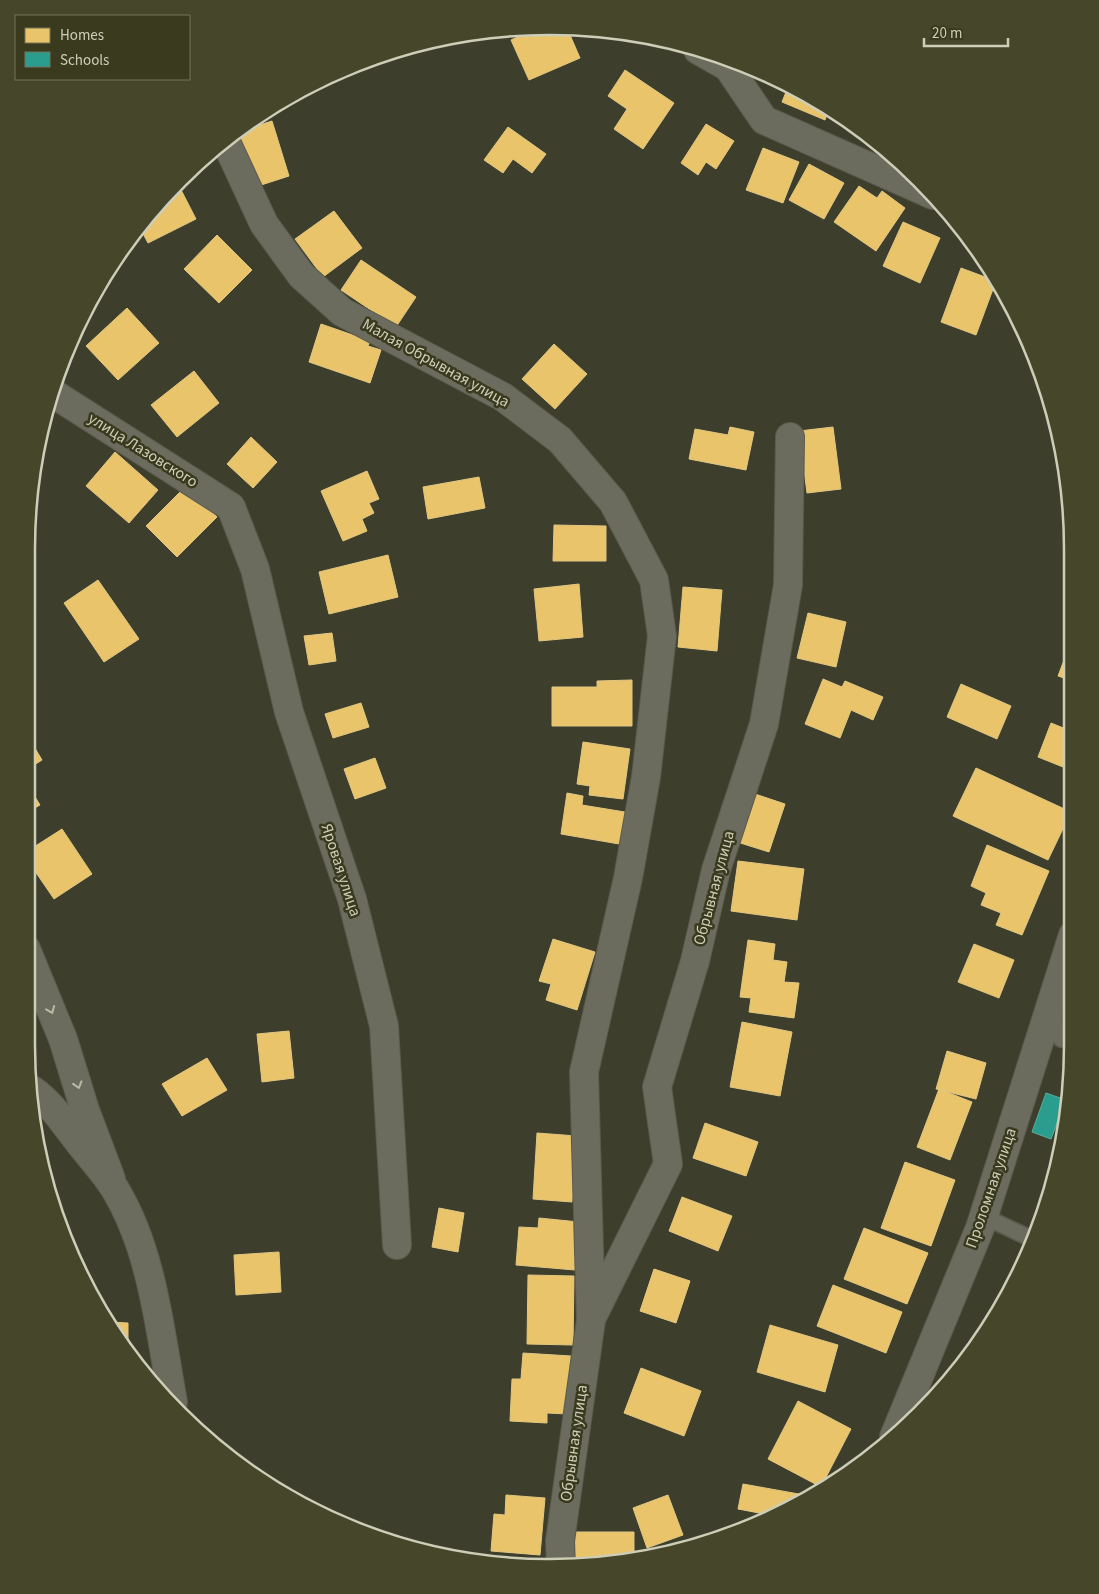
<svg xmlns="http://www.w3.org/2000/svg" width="1099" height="1594" viewBox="0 0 1099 1594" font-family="'Source Sans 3',sans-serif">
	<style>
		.homes { fill: #e9c46a; stroke: #e1c781 }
		.schools { fill: #2a9d8f; stroke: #5bac9b }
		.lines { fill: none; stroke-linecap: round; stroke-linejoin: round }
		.service-casing { stroke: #5a5a4d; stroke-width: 18 }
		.minor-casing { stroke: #5a5a4d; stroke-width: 30 }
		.tertiary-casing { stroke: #5a5a4d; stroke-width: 30 }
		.service { stroke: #6b6b5e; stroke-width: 15 }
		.minor { stroke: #6b6b5e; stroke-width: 28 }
		.tertiary { stroke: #6b6b5e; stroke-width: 28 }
		.oneway { stroke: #babaa6 }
		.labels { text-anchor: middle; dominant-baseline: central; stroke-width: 5; stroke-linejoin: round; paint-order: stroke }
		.street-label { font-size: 16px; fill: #ceceb8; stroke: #3a3a1f }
		.rim { fill: none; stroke: #ceceb8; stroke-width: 2.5 }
	</style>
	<rect width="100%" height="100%" fill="#3e3e2c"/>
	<path class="homes" d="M550,26L567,28L580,58L529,80L511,40L539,27Z
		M625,70L674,103L643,149L614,129L627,109L608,96Z
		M788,87L829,109L825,120L782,102Z
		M272,121L289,176L255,187L238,132Z
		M706,124L734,141L716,169L706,162L698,175L681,163Z
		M508,127L546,154L532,173L513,159L503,173L484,160Z
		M763,148L799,162L783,203L746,190Z
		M809,164L844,183L824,219L789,200Z
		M177,182L196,219L148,243L139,226Z
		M859,186L877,198L882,191L905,208L876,251L834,222Z
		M334,211L362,248L323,277L295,239Z
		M903,222L940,238L920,283L883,266Z
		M217,235L252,270L219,303L184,269Z
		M361,260L416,297L396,327L341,290Z
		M961,268L996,281L976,335L941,322Z
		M127,308L159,343L118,380L86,346Z
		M321,324L370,341L368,346L381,350L370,383L309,362Z
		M554,344L587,374L555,409L522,379Z
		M194,371L219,403L177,437L151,405Z
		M730,427L754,432L746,470L689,459L695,429L728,435Z
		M833,427L841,489L807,493L799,431Z
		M251,437L277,462L253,488L227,464Z
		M115,452L158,490L129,523L86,486Z
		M367,471L379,499L369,503L374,513L362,519L367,531L343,541L321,491Z
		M479,477L485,508L428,519L423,487Z
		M186,486L217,517L177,557L146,526Z
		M554,525L606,526V561H553Z
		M388,555L398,597L329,614L319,572Z
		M98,580L139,639L104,662L64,603Z
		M579,584L583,637L539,641L534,589Z
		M683,587L722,590L717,651L678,647Z
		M808,613L846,622L836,667L797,658Z
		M332,633L336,661L309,665L304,636Z
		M1073,636V681L1058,676Z
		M823,679L842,687L845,681L883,697L873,720L851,710L840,738L805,724Z
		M632,680V726H552V687H597V681Z
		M961,684L1011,706L997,739L947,717Z
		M361,703L369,727L333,738L325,714Z
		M1073,713V771L1038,757L1051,723L1066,729Z
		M26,733L42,760L26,770Z
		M583,742L630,749L623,799L589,795L590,786L577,784Z
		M375,758L386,788L355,799L344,769Z
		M976,768L1071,812L1048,860L953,816Z
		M26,782L40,805L26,813Z
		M749,792L785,804L769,852L734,841Z
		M567,793L583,796L582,805L631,813L625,845L561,834Z
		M62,829L92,874L54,899L26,858V852Z
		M987,845L1049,871L1022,935L996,925L1001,913L981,905L986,893L971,886Z
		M738,861L804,869L797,920L731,911Z
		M553,939L595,952L577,1010L546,1000L551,984L539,981Z
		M748,940L775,944L773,960L787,962L784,982L799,983L794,1018L749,1012L751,998L740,997Z
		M974,944L1014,960L999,998L958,982Z
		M742,1022L792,1032L780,1096L730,1087Z
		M289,1031L294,1078L262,1082L257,1034Z
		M947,1051L986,1063L976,1099L936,1089Z
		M207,1058L227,1090L182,1116L162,1084Z
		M939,1089L972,1102L950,1160L917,1147Z
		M705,1123L758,1142L746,1176L693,1158Z
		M537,1133L577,1136L572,1202L533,1199Z
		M905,1162L955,1180L931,1246L881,1228Z
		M682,1197L732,1216L718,1251L669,1231Z
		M439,1208L464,1213L458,1252L432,1247Z
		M539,1218L579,1222L575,1270L516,1265L519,1227L538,1228Z
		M864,1228L928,1253L907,1304L844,1279Z
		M279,1252L281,1292L236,1295L234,1255Z
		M654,1269L690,1281L676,1323L640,1311Z
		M528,1275L574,1276L573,1345L527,1344Z
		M833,1285L902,1312L886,1353L817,1326Z
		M108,1322L128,1323V1351L114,1335Z
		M770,1325L838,1345L825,1392L757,1372Z
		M523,1353L571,1356L568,1414L547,1413V1423L510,1421L512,1379H521Z
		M641,1368L701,1391L684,1436L624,1413Z
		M798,1401L851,1429L821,1487L768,1459Z
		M743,1484L810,1496L775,1516L738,1509Z
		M506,1495L545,1498L540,1555L491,1551L494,1514L505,1515Z
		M668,1495L683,1535L647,1548L633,1508Z
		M571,1532H634V1559L571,1566Z"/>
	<path class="schools" d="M1046,1093L1066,1100L1051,1139L1032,1132Z"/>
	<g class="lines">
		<defs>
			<path id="service" d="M1061,1039L1073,1007
				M983,1216L1034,1240"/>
			<path id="minor" d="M698,50L728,67L764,120L933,195
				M226,142L264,224L301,275L342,312L503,397L560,440L613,502L654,580L662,636L646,777L628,878L584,1072L591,1320L560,1541L561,1567
				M54,394L231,507L255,569L289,712L352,899L384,1026L397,1245
				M26,949L63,1039L85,1110L111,1179
				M592,1317L668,1164L657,1087L695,961L716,870L764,724L788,585L790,437
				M894,1437L980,1228L1073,935"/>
			<path id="tertiary" d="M32,1090C51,1103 64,1123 78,1141C90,1157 105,1172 115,1189C153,1252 160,1332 173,1402"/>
		</defs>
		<use href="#service" class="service-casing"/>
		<use href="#minor" class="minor-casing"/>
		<use href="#tertiary" class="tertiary-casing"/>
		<use href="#service" class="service"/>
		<use href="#minor" class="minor"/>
		<use href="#tertiary" class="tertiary"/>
	</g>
	<defs><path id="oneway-chevron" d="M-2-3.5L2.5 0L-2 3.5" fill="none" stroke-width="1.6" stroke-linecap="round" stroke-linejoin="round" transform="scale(1.25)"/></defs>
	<g class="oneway">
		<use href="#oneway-chevron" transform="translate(51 1010) rotate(68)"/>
		<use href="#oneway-chevron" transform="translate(78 1085) rotate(73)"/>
	</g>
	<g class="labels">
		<g class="street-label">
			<text transform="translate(436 363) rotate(29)">Малая Обрывная улица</text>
			<text transform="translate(143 450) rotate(32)">улица Лазовского</text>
			<text transform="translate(341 870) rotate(72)">Яровая улица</text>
			<text transform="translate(714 888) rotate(-75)">Обрывная улица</text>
			<text transform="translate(991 1188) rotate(-71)">Проломная улица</text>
			<text transform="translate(574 1443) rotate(-82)">Обрывная улица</text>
		</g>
	</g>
	<path d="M0 0H1099V1594H0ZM549 35H550A514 514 0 0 1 1064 549V1045A514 514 0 0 1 550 1559H549A514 514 0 0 1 35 1045V549A514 514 0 0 1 549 35Z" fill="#46462b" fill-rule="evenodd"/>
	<path class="rim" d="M549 35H550A514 514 0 0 1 1064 549V1045A514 514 0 0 1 550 1559H549A514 514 0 0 1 35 1045V549A514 514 0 0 1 549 35Z"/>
	<rect x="15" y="15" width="175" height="65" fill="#3a3a1f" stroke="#75755c"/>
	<rect x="25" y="28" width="25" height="15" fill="#e9c46a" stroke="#75755c"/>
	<text x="60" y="40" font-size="15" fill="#ceceb8">Homes</text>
	<rect x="25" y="52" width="25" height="15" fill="#2a9d8f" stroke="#75755c"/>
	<text x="60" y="65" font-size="15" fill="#ceceb8">Schools</text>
	<path d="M924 38v8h84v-8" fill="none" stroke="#ceceb8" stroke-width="2.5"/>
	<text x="932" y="38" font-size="15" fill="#ceceb8" stroke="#3a3a1f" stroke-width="4" paint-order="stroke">20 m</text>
</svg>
